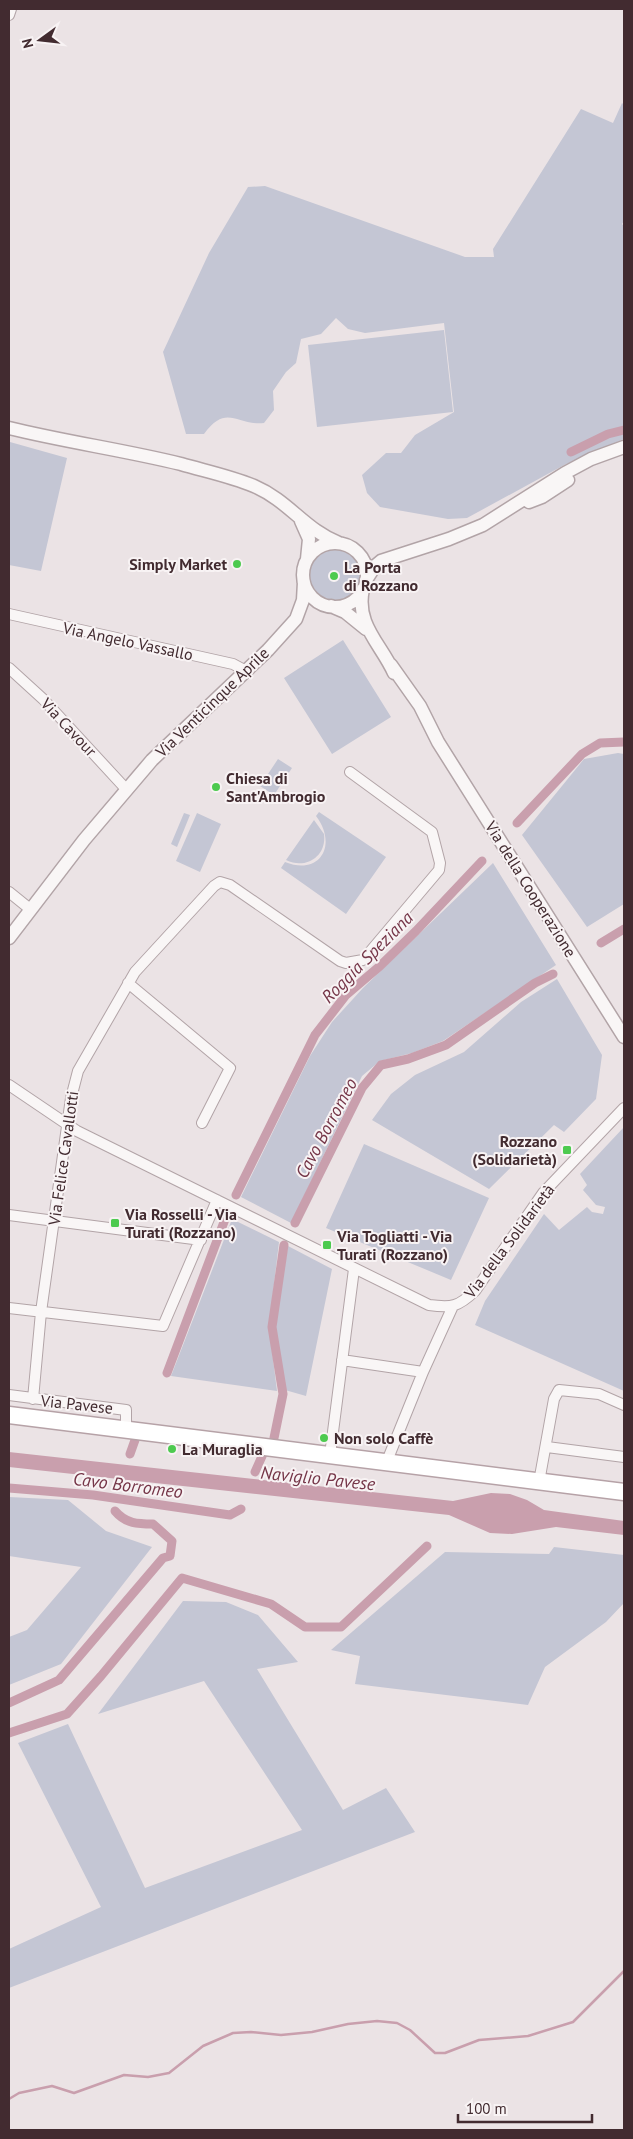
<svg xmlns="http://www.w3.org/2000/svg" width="633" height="2139" viewBox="0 0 633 2139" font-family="'PT Sans',sans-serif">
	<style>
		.green { fill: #c4c6d4 }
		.water { fill: #c99fad }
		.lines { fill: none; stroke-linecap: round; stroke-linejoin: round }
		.stream { stroke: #c99fad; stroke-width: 2.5 }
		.canal { stroke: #c99fad; stroke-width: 9 }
		.minor-casing { stroke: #b2a4a7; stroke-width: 12 }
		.tertiary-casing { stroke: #b2a4a7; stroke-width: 15 }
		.primary-casing { stroke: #b6a2a7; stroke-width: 19 }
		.minor { stroke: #f9f6f6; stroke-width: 10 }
		.tertiary { stroke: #f9f6f6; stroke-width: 12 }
		.primary { stroke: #fff; stroke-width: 16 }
		.poi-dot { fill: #4dca4f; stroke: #f8f3f4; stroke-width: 2 }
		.labels { text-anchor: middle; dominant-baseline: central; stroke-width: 4; stroke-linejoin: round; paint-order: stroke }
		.poi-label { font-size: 16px; font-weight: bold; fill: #422b30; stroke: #f8f3f4; text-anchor: start }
		.street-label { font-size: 16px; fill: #422b30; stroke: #f8f3f4 }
		.water-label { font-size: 18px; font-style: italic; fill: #753648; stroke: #f8f3f4 }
	</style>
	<rect width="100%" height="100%" fill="#ebe3e5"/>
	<path class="green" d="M622,103L624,105V221L622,224L624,226V439L566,464L467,518L448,519L380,507L367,493L362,475L386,453H401L415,435L454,412L444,323L365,333L348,329L336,318L321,334L301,339L296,363L286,372L273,391L274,410L264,423C236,426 227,403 204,434H186L163,352L209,253L248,187L265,186L465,257H494L493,249L581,109L613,123Z
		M444,330L453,412L317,427L308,345Z
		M10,442L67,458L41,571L9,565Z
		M310 575a25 25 0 1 1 50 0a25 25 0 1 1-50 0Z
		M343,640L391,717L332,754L284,678Z
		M618,753L624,754V904L587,927L522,835L584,759Z
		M278,759L292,768L274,795L260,786Z
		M319,812L386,857L346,914L281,868L285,862C320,876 338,845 316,816Z
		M184,813L190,815L177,847L171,844Z
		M197,813L221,824L200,872L176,861Z
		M314,820L324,834C327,856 306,870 286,860Z
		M493,863L556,965L443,1041L412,1053L380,1061L362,1076L291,1223L241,1197L310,1056L332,1022L363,988Z
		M557,979L602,1055L596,1099L564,1132L554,1125L489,1189L372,1120L391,1094L415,1075L464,1052L521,1002Z
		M624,1127V1391L475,1325L485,1301L544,1214L559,1230L587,1207L592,1212L603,1214L605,1207L596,1205L583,1190L587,1185L580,1174Z
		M364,1144L489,1198L451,1280L326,1228Z
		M232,1219L279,1242L269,1327L277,1391L171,1376Z
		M288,1246L332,1269L306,1396L285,1390L275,1325Z
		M9,1497L68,1500L106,1531L152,1547L61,1664L9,1685V1637L27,1630L81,1567L9,1556Z
		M554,1547L624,1555V1603L606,1622L545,1667L528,1705L355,1684L360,1656L331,1650L445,1552L549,1554Z
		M183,1601L226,1602L258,1615L298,1662L257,1669L343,1810L386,1788L415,1832L9,1988V1949L101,1907L18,1743L68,1724L145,1888L302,1830L204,1681L98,1714Z"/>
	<path class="water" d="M9,1452L453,1501L491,1493L510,1494L527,1500L544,1510L624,1521V1535L556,1527L512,1534L490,1533L449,1515L9,1467Z"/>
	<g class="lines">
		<path class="stream" d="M9,2099L19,2093L52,2086L74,2093L124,2075L148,2077L169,2073L203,2046L233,2033L251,2032L281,2035L312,2032L348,2024L377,2021L397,2023L410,2030L435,2053H445L479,2040L528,2036L573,2022L624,1971"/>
		<path class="canal" d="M571,452L608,434L624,430
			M517,823L582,754L600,743L624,742
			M601,943L624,929
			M236,1195L315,1035L346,995L380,966L416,931L482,861
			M295,1223L362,1088L381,1065L408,1059L446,1045L535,983L553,974
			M167,1373L227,1214
			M274,1438L283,1394L272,1327L284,1245
			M130,1454L135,1440
			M255,1472L263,1454
			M9,1488L93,1495L230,1515L241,1509
			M9,1703L59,1680L163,1558L170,1556L172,1541L153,1524C138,1524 126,1524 115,1511
			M9,1733L67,1714L101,1676L182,1578L271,1604L305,1627H341L427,1546"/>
		<defs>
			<path id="minor" d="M9,15L11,9
				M9,614L233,664L246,671
				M9,668L43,699L126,789
				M9,892L30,909
				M128,983L230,1068L202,1123
				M9,1085L77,1131L429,1305C452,1308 458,1307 475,1291L543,1193L624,1108
				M9,1215L201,1240
				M9,1308L163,1326L217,1200
				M342,1360L423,1372
				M9,1395L126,1410V1429
				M33,1399L41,1312L71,1098L78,1071L135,972L214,886L220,882L230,885L340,961L346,963L363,960L439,870L440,863L432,832L350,772
				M547,1447L624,1457
				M330,1455L354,1269
				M387,1461L423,1372L453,1306
				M539,1482L554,1399L559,1390L599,1394L624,1405"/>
			<path id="tertiary" d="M9,428C66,442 124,450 181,464C205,471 230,476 254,486C289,501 305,530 339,543
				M529,502L542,497L568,480
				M301,521L309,539L307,559
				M303 575a32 32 0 1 1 64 0a32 32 0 1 1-64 0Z
				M366,580L375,566L381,561L449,539L483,525L565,473L591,459L624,447
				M363,589C355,624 381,644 394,673
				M331,606L345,612L366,629
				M391,665L420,706L438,742L624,1037
				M9,938L84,840L152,760L268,650L296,619L303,600L304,582"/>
			<path id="primary" d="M9,1415L624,1492"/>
		</defs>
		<use href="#minor" class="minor-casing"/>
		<use href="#tertiary" class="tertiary-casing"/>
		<use href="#primary" class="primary-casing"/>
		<use href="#minor" class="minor"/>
		<use href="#tertiary" class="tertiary"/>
		<use href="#primary" class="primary"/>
	</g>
	<g class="poi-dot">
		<circle cx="237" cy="564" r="5"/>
		<circle cx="334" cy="576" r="5"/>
		<circle cx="216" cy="787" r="5"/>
		<rect x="562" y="1145" width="10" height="10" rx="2.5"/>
		<rect x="110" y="1218" width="10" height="10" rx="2.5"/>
		<rect x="322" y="1240" width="10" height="10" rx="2.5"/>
		<circle cx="324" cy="1438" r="5"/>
		<circle cx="172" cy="1449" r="5"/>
	</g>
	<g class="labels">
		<g class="poi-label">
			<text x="227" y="564" text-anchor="end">Simply Market</text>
			<text x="344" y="567">La Porta<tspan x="344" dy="18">di Rozzano</tspan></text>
			<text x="226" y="778">Chiesa di<tspan x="226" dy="18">Sant'Ambrogio</tspan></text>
			<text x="557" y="1141" text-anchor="end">Rozzano<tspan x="557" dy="18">(Solidarietà)</tspan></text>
			<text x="125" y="1214">Via Rosselli - Via<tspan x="125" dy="18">Turati (Rozzano)</tspan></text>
			<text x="337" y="1236">Via Togliatti - Via<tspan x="337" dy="18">Turati (Rozzano)</tspan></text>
			<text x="334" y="1438">Non solo Caffè</text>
			<text x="182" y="1449">La Muraglia</text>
		</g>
		<g class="street-label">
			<text transform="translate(128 641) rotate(12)">Via Angelo Vassallo</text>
			<text transform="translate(212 702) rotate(-44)">Via Venticinque Aprile</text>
			<text transform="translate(69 727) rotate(47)">Via Cavour</text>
			<text transform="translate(531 889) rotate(58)">Via della Cooperazione</text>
			<text transform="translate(63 1158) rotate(-82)">Via Felice Cavallotti</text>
			<text transform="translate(509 1241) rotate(-53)">Via della Solidarietà</text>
			<text transform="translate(77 1404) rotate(6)">Via Pavese</text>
		</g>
		<g class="water-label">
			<text transform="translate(367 957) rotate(-45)">Roggia Speziana</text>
			<text transform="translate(326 1128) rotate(-62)">Cavo Borromeo</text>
			<text transform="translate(318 1478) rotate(6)">Naviglio Pavese</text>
			<text transform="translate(128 1485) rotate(7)">Cavo Borromeo</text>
		</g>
	</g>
	<rect width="633" height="2139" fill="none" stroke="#422b30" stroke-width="20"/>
	<g transform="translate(40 40) rotate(255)" stroke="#f8f3f4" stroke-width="4" paint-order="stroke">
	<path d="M0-4L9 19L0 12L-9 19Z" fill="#422b30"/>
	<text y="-8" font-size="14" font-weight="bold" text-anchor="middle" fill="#422b30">N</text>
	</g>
	<path d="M458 2114v8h134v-8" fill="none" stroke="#422b30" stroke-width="2.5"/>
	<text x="466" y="2114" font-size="15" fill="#422b30" stroke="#f8f3f4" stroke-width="4" paint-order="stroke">100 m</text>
</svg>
